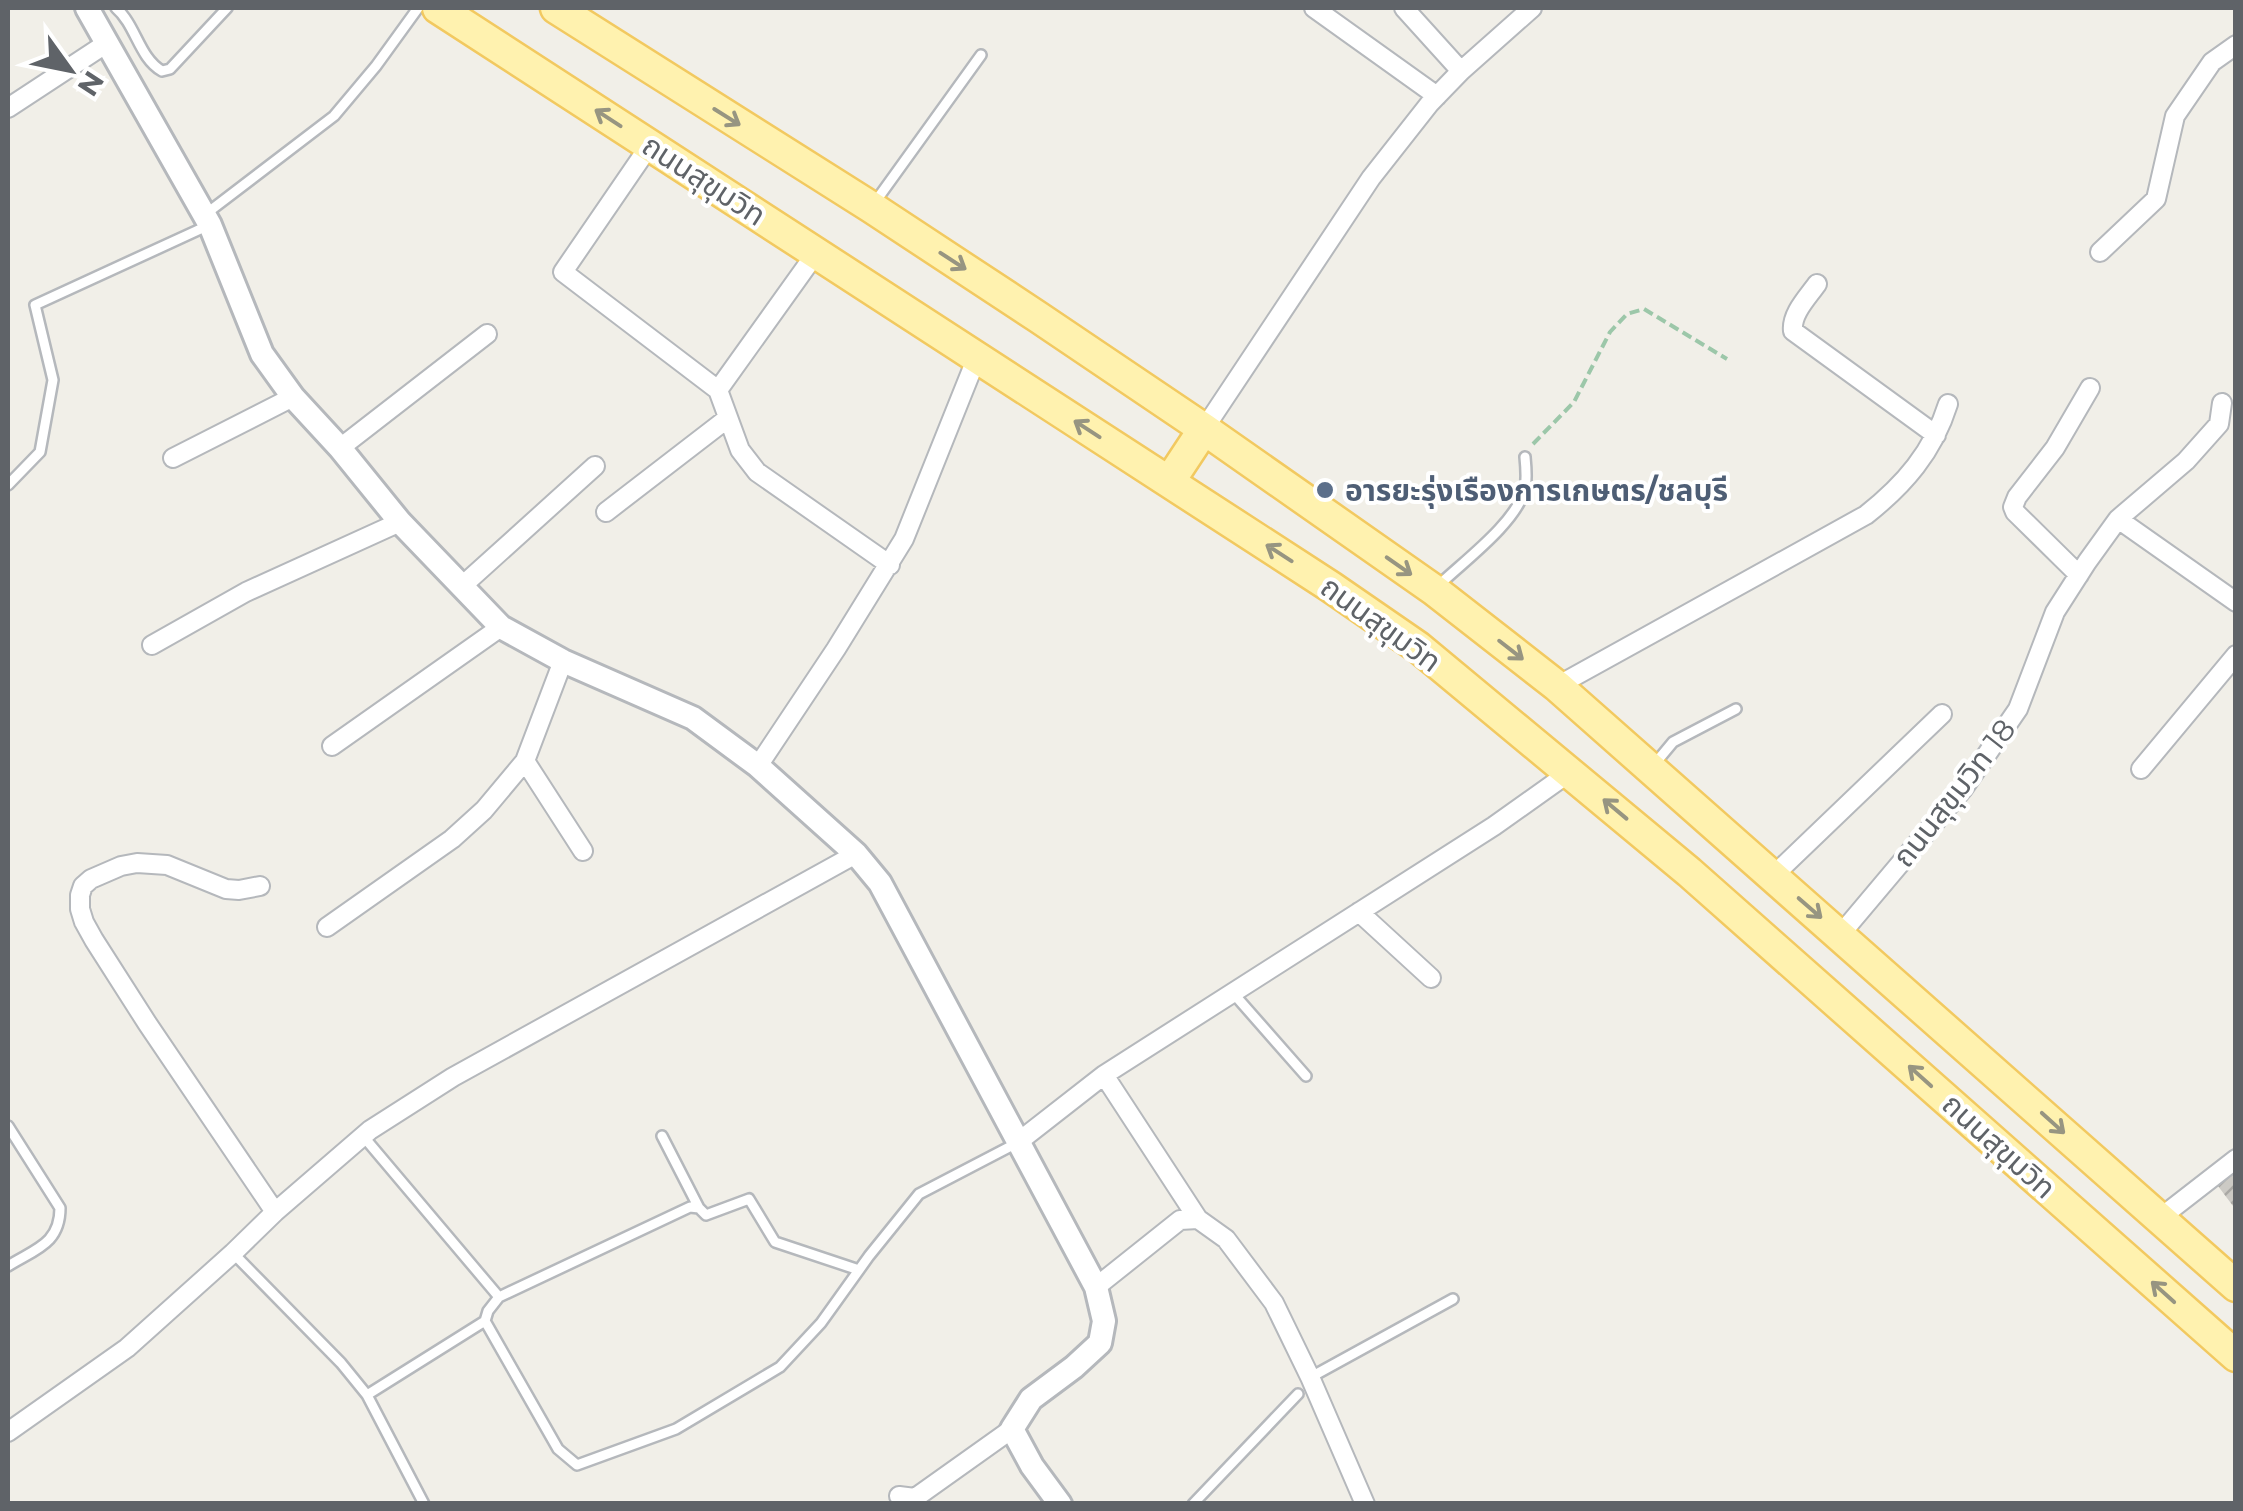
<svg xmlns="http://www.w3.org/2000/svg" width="2243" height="1511" viewBox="0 0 2243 1511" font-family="Montserrat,'Noto Sans Thai',sans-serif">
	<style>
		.building { fill: url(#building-hatch) }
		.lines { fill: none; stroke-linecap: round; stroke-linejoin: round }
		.service-casing { stroke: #b5b8bc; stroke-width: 14 }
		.minor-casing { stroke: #b5b8bc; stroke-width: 22 }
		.tertiary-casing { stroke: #b5b8bc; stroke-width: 28 }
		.primary-casing { stroke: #f2c960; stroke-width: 35 }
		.path { stroke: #9cc7a9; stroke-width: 4; stroke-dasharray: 10 5; stroke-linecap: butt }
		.service { stroke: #fff; stroke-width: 9 }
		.minor { stroke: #fff; stroke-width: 18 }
		.tertiary { stroke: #fff; stroke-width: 22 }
		.primary { stroke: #fff2af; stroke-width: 30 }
		.oneway { stroke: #979581 }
		.service-dot { fill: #5c6f8a; stroke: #fff; stroke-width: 4 }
		.labels { text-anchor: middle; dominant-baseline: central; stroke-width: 8; stroke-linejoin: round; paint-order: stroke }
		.street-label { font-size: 30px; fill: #5f6368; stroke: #fff }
		.service-label { font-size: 30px; font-weight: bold; fill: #4e5e75; stroke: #fff; text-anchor: start }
	</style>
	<defs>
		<pattern id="building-hatch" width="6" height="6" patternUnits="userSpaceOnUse" patternTransform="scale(2.5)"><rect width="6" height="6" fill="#cccac5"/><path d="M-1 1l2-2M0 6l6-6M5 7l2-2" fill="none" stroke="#a9a8a4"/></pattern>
	</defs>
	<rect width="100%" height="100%" fill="#f1efe8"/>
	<path class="building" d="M2236,1172V1210L2218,1186Z"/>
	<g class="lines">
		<defs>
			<path id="service" d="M116,8C136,25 139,58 162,71L170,69L227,8
				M873,205L981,55
				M207,213L334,116L376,66L418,8
				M8,485L40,452L53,380L35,305L207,226
				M1439,585C1464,561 1516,523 1525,489C1527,479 1526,467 1525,457
				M1653,766L1673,742L1736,709
				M1233,993L1306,1076
				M8,1126L60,1208C60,1244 35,1249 8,1266
				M363,1136L499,1297
				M662,1136L699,1208
				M233,1253L341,1363L367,1395L424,1504
				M859,1270L775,1242L749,1199L706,1215L699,1208L690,1207L499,1297L488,1311L485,1321L558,1449L577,1465L676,1429L780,1367L821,1323L869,1256L919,1194L1017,1143
				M1311,1377L1453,1299
				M367,1395L485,1321
				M1193,1504L1298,1394"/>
			<path id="minor" d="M1314,8L1437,96
				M1404,8L1461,71
				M8,108L107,43
				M650,145L563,272L718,390L740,450L757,472L890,565
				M2100,252L2156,199L2175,116L2212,62L2236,45
				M1817,284C1807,298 1791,314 1793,331L1936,435
				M718,390L816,253
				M1204,429L1371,178L1430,103L1461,71L1532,8
				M340,448L487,334
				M173,458L293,397
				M606,512L728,418
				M2118,519L2236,602
				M2079,575L2015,512L2013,507L2017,497L2055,448L2090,388
				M461,587L595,466
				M152,645L246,592L400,522
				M1557,686L1866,515C1904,485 1933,452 1948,404
				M332,746L501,627
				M525,761L583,851
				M758,766L836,649L904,539L977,357
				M2141,769L2236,655
				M1773,876L1942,714
				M260,886L239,890L226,889L167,865L137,863L121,866L91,879L83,886L80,895V909L84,922L94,940L147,1023L275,1212
				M1359,912L1431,978
				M327,927L452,839L484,810L525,761L563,661
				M1840,935L1963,789L2018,709L2055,612L2087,562L2118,519L2186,461L2219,424L2222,403
				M1104,1075L1198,1219
				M1017,1143L1104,1075L1494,826L1570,772
				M2160,1218L2236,1159
				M1096,1287L1180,1220L1198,1219L1226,1239L1274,1303L1310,1377L1365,1504
				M8,1432L127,1348L233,1253L275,1212L370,1130L453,1077L856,854
				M899,1496L915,1498L1012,1429"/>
			<path id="tertiary" d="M87,8L210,225L262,354L293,397L340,448L400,522L501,627L563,661L693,718L758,766L856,854L880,883L1096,1287L1104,1321L1100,1343L1074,1367L1031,1399L1012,1429L1032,1466L1060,1504"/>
			<path id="primary" d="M438,8L1331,587L1418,647L1689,872L2236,1356
				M556,8L871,207L1038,317L1204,429L1434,590L1557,686L2236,1286
				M1169,482L1204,429"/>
		</defs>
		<use href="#service" class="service-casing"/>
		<use href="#minor" class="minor-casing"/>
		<use href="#tertiary" class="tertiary-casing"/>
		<use href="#primary" class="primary-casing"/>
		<path class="path" d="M1533,444L1574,402L1610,332L1627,314L1644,309L1727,359"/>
		<use href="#service" class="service"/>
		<use href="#minor" class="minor"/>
		<use href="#tertiary" class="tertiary"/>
		<use href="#primary" class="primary"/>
	</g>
	<defs><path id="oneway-shaft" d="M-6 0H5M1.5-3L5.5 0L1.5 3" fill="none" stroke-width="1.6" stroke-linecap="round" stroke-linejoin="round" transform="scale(2.5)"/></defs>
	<g class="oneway">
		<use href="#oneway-shaft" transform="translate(727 117) rotate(32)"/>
		<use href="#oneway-shaft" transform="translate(608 118) rotate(-147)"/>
		<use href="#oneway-shaft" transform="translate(953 261) rotate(33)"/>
		<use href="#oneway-shaft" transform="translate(1087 429) rotate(-147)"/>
		<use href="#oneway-shaft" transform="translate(1279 553) rotate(-147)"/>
		<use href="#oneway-shaft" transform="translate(1399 566) rotate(35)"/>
		<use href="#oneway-shaft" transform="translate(1511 650) rotate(38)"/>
		<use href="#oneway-shaft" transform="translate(1615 809) rotate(-140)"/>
		<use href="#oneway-shaft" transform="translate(1810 908) rotate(41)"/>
		<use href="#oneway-shaft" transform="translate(1920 1076) rotate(-138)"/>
		<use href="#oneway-shaft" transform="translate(2053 1123) rotate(42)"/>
		<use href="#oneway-shaft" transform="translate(2163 1292) rotate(-138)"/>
	</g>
	<circle class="service-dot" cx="1325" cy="490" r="10"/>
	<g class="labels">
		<g class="street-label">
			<text transform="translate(704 180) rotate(33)">ถนนสุขุมวิท</text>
			<text transform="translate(1381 624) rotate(36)">ถนนสุขุมวิท</text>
			<text transform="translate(1954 793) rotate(-52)">ถนนสุขุมวิท 18</text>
			<text transform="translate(1999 1146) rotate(42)">ถนนสุขุมวิท</text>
		</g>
		<g class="service-label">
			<text x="1345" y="490">อารยะรุ่งเรืองการเกษตร/ชลบุรี</text>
		</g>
	</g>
	<rect width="2243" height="1511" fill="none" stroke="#5f6368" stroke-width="20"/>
	<g transform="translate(70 70) rotate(123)" stroke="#ffffff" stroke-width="8" paint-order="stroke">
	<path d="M0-8L18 38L0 25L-18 38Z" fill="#5f6368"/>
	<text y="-15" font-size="28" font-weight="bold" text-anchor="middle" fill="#5f6368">N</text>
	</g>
</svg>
